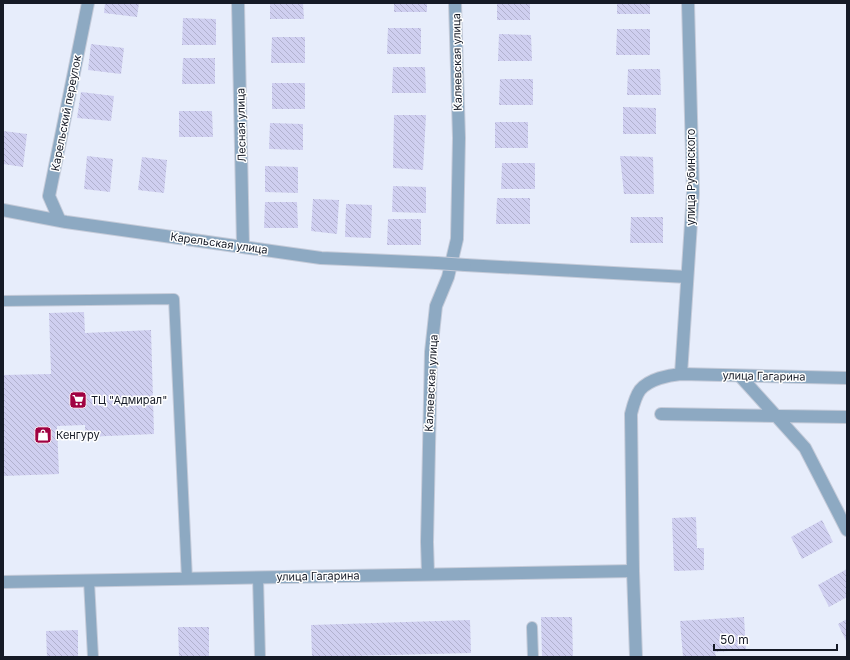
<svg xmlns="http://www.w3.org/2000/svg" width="850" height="660" viewBox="0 0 850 660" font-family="Inter,sans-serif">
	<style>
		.building { fill: url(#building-back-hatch) }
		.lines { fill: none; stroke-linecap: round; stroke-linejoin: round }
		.service-casing { stroke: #c5cbd9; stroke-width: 12 }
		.minor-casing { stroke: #c5cbd9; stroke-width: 14 }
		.tertiary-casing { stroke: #c5cbd9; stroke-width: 14 }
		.service { stroke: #8da9c2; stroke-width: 10 }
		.minor { stroke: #8da9c2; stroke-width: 12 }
		.tertiary { stroke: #8da9c2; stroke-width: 12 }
		.minor-bridge-casing { stroke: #c5cbd9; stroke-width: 14; stroke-linecap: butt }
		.minor-bridge { stroke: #8da9c2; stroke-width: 12 }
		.labels { text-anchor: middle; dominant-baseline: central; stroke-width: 3; stroke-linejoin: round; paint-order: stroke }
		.street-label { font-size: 11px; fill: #151a26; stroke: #fff }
		.poi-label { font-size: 11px; fill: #151a26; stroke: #fff; text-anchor: start }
	</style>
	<defs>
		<pattern id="building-back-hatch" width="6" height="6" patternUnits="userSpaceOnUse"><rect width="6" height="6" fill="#cfcff0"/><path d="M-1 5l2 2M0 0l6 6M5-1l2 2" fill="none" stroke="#b1b1ce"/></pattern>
	</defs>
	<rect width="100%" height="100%" fill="#e7edfb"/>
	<path class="building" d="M105,3H139L137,17L104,13Z
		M270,3H303L304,19H270Z
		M394,3H427V12H394Z
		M497,3H530V20H497Z
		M617,3H650V14H617Z
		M183,18L216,19V45H182Z
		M388,28H421V54H387Z
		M617,29H650V55H616Z
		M499,34L531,35L532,61H498Z
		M272,37H305V63H271Z
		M91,44L124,48L121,74L88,70Z
		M183,58H215V84H182Z
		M393,67H425L426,93H392Z
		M628,69H660L661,95H627Z
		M500,79H533V105H499Z
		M272,83H305V109H272Z
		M81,92L114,96L111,121L77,118Z
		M623,107L656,108V134H623Z
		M179,111H212L213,137H179Z
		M394,115H426L423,170L393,168Z
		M495,122H528V148H495Z
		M270,123L303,124V150L269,149Z
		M3,131L27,134L23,167L3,164Z
		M87,156L113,159L110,192L84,189Z
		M620,156L653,157L654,194H624Z
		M142,157L167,160L164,193L138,190Z
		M502,163H535V189H501Z
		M265,166L298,167V193L265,192Z
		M393,186L426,187V213L392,212Z
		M497,198H530V224H496Z
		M313,199L339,200L337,234L311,231Z
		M265,202H297L298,228H264Z
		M346,204L372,205L371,238L345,237Z
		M631,217H663V243H630Z
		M388,219H421V245H387Z
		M84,312L85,333L151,330L154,434L85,437V425L57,426L59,474L3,476V375L51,374L49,313Z
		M696,517L697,548H704V570L674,571L672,518Z
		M822,520L833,542L802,559L791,537Z
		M847,569V597L829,607L818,585Z
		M541,617H572L573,657H542Z
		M744,617L746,650L715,652L716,657H683L680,621Z
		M847,619V643L838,624Z
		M470,620L471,653L312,657L311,625Z
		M178,627H209V657H179Z
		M78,630V657H47L46,631Z"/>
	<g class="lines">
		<defs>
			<path id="service" d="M3,301L174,299L187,579
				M258,577L260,657
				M89,581L93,657
				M532,627L533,657"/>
			<path id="minor" d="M238,3L243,246
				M3,210L66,222L321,258L437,263
				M60,221L49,196L88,3
				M465,265L687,277
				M681,374L693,193L688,3
				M740,376L805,448L847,530
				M661,414L847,417
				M428,574L427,542L431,352L436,306L448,277L457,239L459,138L455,3
				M3,582L633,571"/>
			<path id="tertiary" d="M636,657L633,571L631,414C633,406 635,397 640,390C649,379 669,375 681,374L847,378"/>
		</defs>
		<use href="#service" class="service-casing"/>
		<use href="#minor" class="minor-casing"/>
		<use href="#tertiary" class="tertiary-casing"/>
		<use href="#service" class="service"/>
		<use href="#minor" class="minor"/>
		<use href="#tertiary" class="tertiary"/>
		<defs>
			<path id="minor-bridge" d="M437,263L465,265"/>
		</defs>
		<use href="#minor-bridge" class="minor-bridge-casing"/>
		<use href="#minor-bridge" class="minor-bridge"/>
	</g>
	<defs>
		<symbol id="supermarket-square" viewBox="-11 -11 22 22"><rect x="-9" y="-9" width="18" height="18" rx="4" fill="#a00141" stroke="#fff"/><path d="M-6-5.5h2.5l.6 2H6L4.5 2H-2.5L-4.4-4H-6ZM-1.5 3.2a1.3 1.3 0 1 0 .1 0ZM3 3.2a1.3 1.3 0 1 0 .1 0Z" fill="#fff"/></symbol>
		<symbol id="shop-square" viewBox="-11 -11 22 22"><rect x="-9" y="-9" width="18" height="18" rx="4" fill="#a00141" stroke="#fff"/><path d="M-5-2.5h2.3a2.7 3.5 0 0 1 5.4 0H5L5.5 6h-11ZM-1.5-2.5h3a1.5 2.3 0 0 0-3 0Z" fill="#fff"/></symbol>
	</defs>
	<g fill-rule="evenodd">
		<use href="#supermarket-square" x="68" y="390" width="20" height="20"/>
		<use href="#shop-square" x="33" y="425" width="20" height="20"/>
	</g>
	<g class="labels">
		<g class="street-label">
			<text transform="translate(457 62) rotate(-91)">Каляевская улица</text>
			<text transform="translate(66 113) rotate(-79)">Карельский переулок</text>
			<text transform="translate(241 125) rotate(-91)">Лесная улица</text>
			<text transform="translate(691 177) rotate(-90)">улица Рубинского</text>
			<text transform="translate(219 243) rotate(8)">Карельская улица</text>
			<text transform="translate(764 376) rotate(1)">улица Гагарина</text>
			<text transform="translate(431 383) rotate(-87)">Каляевская улица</text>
			<text transform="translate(318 576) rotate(-1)">улица Гагарина</text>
		</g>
		<g class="poi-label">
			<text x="91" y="400">ТЦ "Адмирал"</text>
			<text x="56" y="435">Кенгуру</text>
		</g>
	</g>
	<rect width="850" height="660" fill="none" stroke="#151a26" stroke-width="8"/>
	<path d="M714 644v6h123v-6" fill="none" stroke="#151a26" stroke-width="2"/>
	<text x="720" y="644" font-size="12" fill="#151a26" stroke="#ffffff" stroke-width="3" paint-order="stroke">50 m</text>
</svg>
